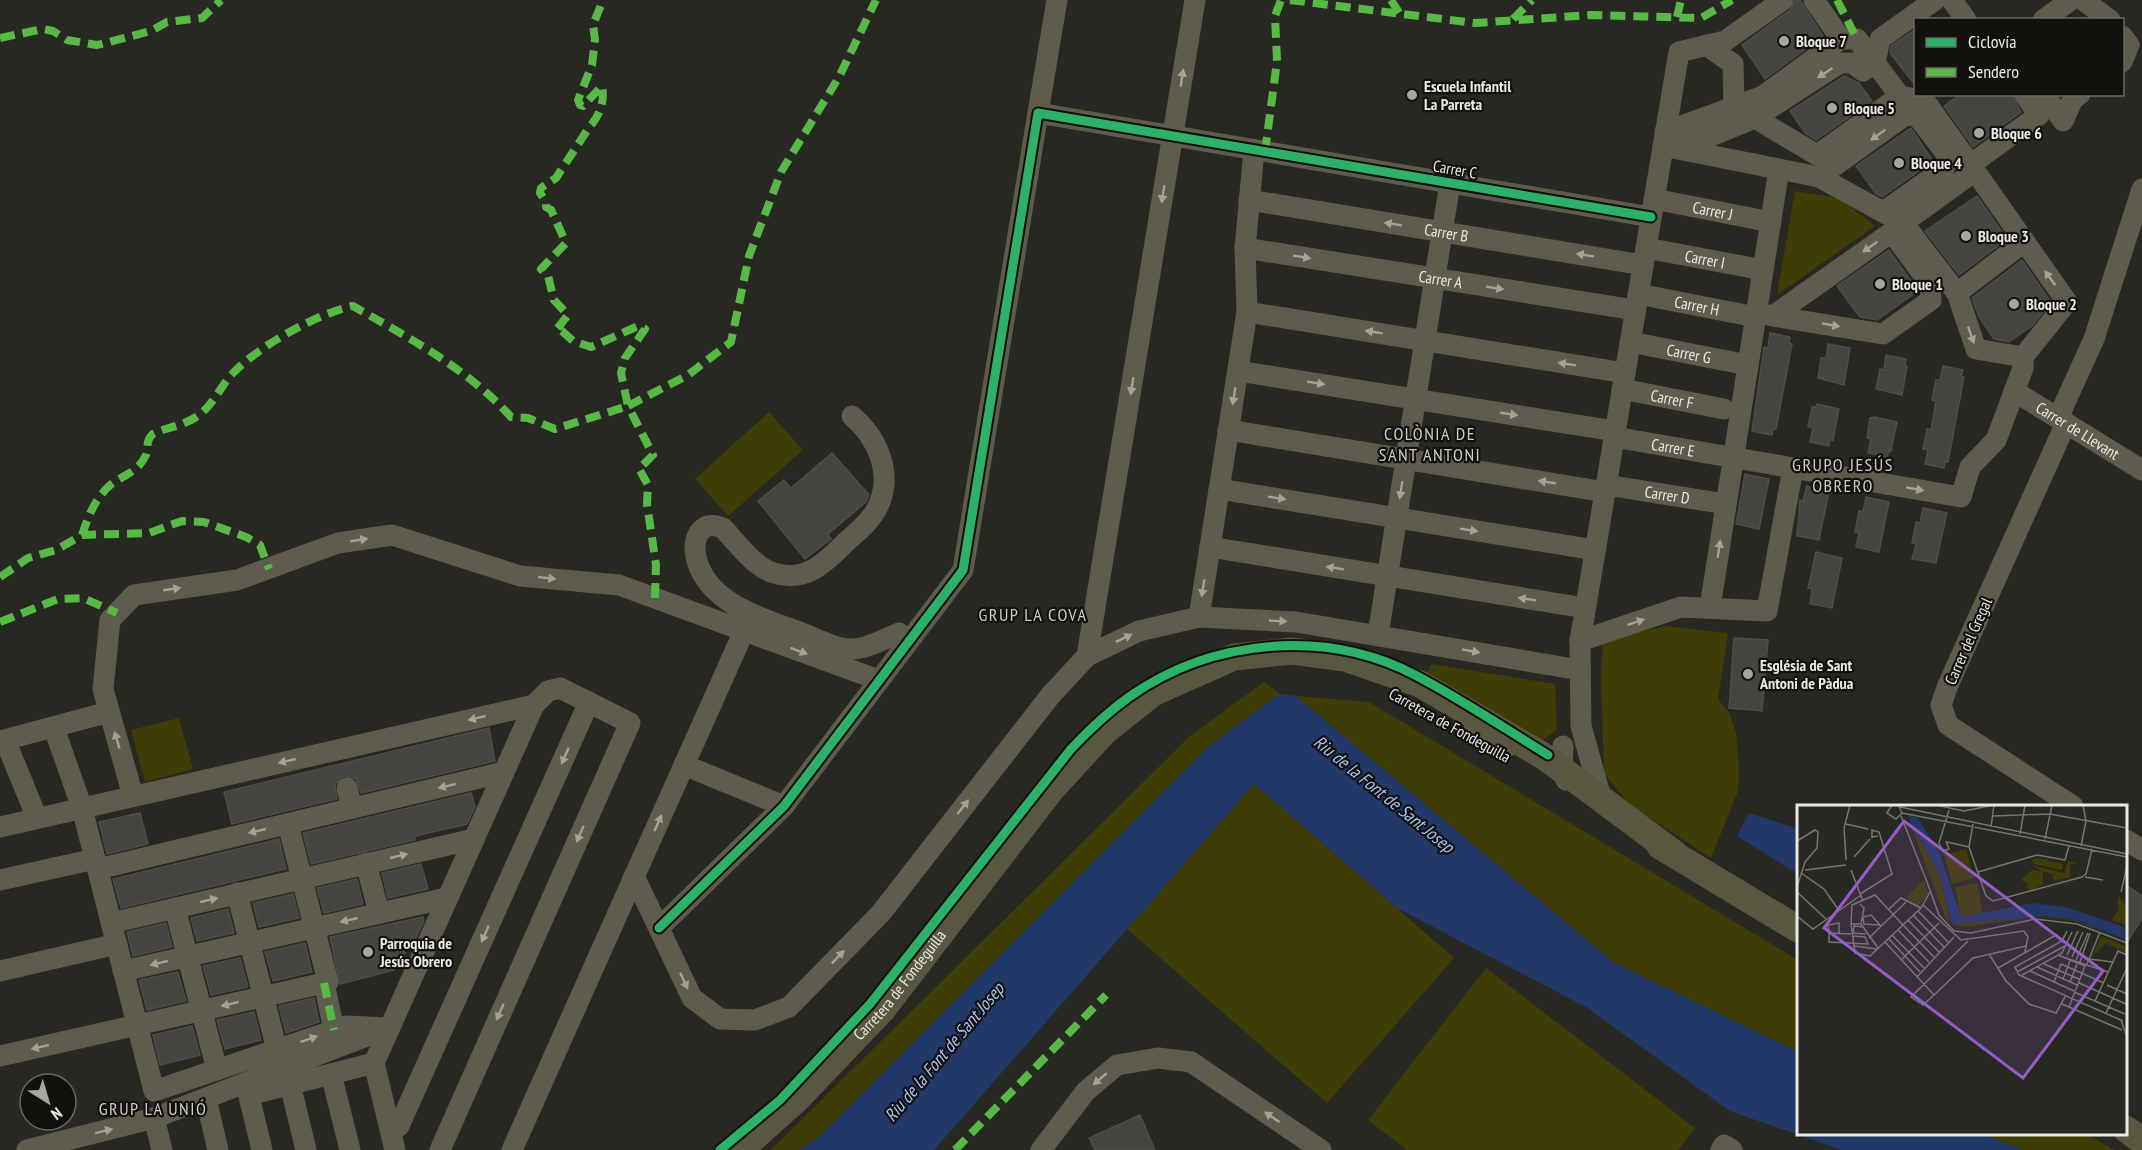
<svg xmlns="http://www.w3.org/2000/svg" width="2142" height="1150" viewBox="0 0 2142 1150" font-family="'PT Sans Narrow',sans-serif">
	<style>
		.green { fill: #3f3c05 }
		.water { fill: #213868 }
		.building { fill: #454541; stroke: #4d4d4a; stroke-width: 1.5 }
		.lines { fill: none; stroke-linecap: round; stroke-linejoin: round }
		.minor { stroke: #5d5c4d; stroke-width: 21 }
		.major { stroke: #58573f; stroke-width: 27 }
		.quiet { stroke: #58b947; stroke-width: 8; stroke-dasharray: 15 8; stroke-linecap: butt }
		.cycleway-casing { stroke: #12110e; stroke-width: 13 }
		.cycleway { stroke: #2db169; stroke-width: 9 }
		.oneway { fill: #a4a399 }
		.poi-dot { fill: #a6a6a1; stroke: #12110e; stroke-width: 2 }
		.labels { text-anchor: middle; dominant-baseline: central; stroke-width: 4.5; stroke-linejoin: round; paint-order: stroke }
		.poi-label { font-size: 16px; font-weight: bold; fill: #eaeae5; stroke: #12110e; text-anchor: start }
		.street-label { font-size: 16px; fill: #eaeae5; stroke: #12110e }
		.neighbourhood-label { font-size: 18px; letter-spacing: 1.5px; fill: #cdcdc4; stroke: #12110e }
		.water-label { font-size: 18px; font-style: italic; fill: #a9c3f5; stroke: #12110e }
		.inset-road { fill: none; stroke: #767671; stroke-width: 1.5 }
		.view { fill: #975cc8; fill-opacity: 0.15; stroke: #975cc8; stroke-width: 3 }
		.inset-edge { fill: none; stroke: #eaeae5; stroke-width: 3 }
	</style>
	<rect width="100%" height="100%" fill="#282823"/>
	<path class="green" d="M1795,191L1839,198L1875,226L1777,295Z
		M769,412L803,450L728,516L695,479Z
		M1665,626L1728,633L1718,699L1730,714L1736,733L1739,769L1738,791L1711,858L1629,804L1604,773L1601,676L1603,640Z
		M1432,664L1555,684L1557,730L1540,742L1420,684Z
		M1264,682L1280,694L1209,746L820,1136L800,1150H771L1190,736Z
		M1296,696L1369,702L1798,960V1053L1613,962Z
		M179,718L193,769L145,782L131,730Z
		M1254,784L1454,958L1327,1103L1127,929Z
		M1486,968L1695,1128L1678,1150H1407L1368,1120Z
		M1983,1134H2087L2114,1150H2023Z"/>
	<path class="water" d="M1280,694L1296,696L1613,962L1798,1052V1134H1983L2023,1150H1841L1730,1111L1586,1007L1397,908L1254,784L934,1150H800L820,1136L1209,746Z
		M1749,813L1798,829V874L1737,836Z"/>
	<path class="building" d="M1800,0L1823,36L1765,79L1742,45L1790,10L1795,1Z
		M1916,29V86L1890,53L1891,46Z
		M1844,76L1859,83L1872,101L1816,140L1805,133L1790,111Z
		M1961,94H2011L2021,112L1973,147L1944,106Z
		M1911,128L1933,161L1882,197L1876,194L1856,166Z
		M1977,196L2007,239L1959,275L1925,231Z
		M1889,250L1918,291L1877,320L1860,317L1837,286Z
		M2022,260L2051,302L2033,325L2009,342L1994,339L1979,317L1972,298Z
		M1770,333L1790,337L1789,343L1792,344L1776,429H1773L1772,435L1752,431L1764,347L1768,348Z
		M1828,344L1850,348L1844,385L1818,378L1821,358H1826Z
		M1886,355L1906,359L1905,365L1907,366L1902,395L1876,389L1880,369L1884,370Z
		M1943,366L1963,370L1961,376L1964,377L1948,462L1945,461L1944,468L1925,464L1928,450L1923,449L1927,429L1931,430L1936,401L1932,400L1936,380H1940Z
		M1817,404L1839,409L1833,440L1830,439L1829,446L1810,442L1813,428L1808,427L1812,407H1816Z
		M1875,417L1897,422L1891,451H1889L1887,457L1868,453L1871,439L1867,438L1870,418Z
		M832,453L869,495L866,502L828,534L831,539L805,559L758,501L784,480L791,488Z
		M1745,474L1769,479L1759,529L1736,524Z
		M1807,486L1829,491L1819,540L1797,536L1800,500L1803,501Z
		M1866,497L1889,502L1879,552L1856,547L1859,533L1855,532L1859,511L1863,512Z
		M1923,508L1947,513L1936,563L1912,559L1916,544L1912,543L1916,522L1920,523Z
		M1816,552L1842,558L1832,608L1810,604L1812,589L1808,588Z
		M1734,638L1768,640L1762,711L1729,708Z
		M489,728L495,761L361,793L356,779L344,776L335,784L337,799L232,824L224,792Z
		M471,793L475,807L467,824L415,836V840L311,864L303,833Z
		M140,813L148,844L107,854L99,822Z
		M279,839L286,869L121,908L113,879Z
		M421,864L428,889L388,898L382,873Z
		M357,879L363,904L324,913L317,888Z
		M2126,885L2142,896V918L2126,944Z
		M293,894L299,918L259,927L253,903Z
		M228,909L234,933L197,941L191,918Z
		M423,917L424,921L411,948L404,950L405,954L391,958L394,970L340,984L330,937Z
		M166,923L172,947L133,956L127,932Z
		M305,943L312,972L273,981L265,952Z
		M240,958L248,987L211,995L203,966Z
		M178,972L186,1001L147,1010L139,980Z
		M314,998L319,1022L286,1033L279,1006Z
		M254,1012L261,1040L225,1049L217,1020Z
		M192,1026L200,1055L160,1065L153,1035Z
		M1140,1115L1155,1150H1095L1089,1138Z"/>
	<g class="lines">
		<g class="minor">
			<path d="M1814,0L1841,39"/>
			<path d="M1952,0L1966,20"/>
			<path d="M2083,0L2110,20"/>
			<path d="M2043,20L2071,0"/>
			<path d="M2122,36L2129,45L2122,62"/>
			<path d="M1706,45L1733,64L1734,107"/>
			<path d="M2044,94L2063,121L2073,99L2080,94"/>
			<path d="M1900,96L1817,155L1755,118L1840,63H1852L1863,71L1875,63L1880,39L1935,0"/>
			<path d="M1038,113L1057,0"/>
			<path d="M1665,132L1763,96L1841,39H1857L1900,96L1925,101L1975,171"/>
			<path d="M1663,146L1819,177L1903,223L1957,293L1976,349L2023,357"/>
			<path d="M1679,149L1755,118"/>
			<path d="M1970,165L2039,115L2024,94"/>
			<path d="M1819,177L1907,114L1918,117L1948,156L1944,169L1883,212"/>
			<path id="s1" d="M1654,199L1771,222"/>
			<path id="s2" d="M1249,200L1643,265"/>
			<path id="s3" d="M1245,248L1635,310"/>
			<path id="s4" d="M1646,248L1763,270"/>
			<path d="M1957,293L2024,242"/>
			<path id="s5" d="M1638,294L1756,317"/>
			<path d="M1247,312L1625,373"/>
			<path d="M1757,313L1773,316L1883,334L1931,300L1930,284L1897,239L1889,234L1773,316"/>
			<path id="s6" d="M1630,342L1748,365"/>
			<path d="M1238,371L1615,431"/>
			<path id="s7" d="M1622,389L1724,409"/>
			<path id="s8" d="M2014,391L2142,470"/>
			<path d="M852,416C878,438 895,476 876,510C869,523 856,533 845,543C825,563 805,583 774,573C754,567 737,543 723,528C711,523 702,525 697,537C693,546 695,555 698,564C713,606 765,619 802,633C815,638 828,645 841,648C861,653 881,640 899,633L909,641"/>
			<path d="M2058,418L2094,339L2142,189"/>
			<path d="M2066,423L1948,685L1941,705L1948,725L2073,806"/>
			<path d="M1228,430L1605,492"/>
			<path id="s9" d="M1614,437L1961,497L1970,467L1996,440L2023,368V357L2067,302L1975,171L1903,223"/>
			<path id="s10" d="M1606,485L1726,504"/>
			<path d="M1219,489L1595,550"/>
			<path d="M1210,547L1585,608"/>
			<path d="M1710,607L1779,169"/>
			<path d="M1199,617L1247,312L1245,248L1254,150"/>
			<path d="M1378,635L1450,183"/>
			<path d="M1580,641L1681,607L1767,611L1793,468"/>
			<path d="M1087,656L1195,0"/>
			<path d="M54,728L82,808L154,1091L347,1026L389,1028"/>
			<path d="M1471,734L1494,738L1507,747"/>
			<path d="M5,740L37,818"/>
			<path d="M0,741L109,712"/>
			<path d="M1563,746L1562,769L1566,780"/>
			<path d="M684,765L784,806"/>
			<path d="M347,788L352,808"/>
			<path d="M133,796L103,689L110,620L134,595L237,580L338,543L392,535L520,576L619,585L879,680"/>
			<path d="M1601,798L1581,726L1580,641L1679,52L1725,41L1783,0"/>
			<path d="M0,827L534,705"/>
			<path d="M2126,840L2142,850"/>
			<path d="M366,863L379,913"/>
			<path d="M98,869L504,772"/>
			<path d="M634,876L692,998L720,1019L755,1020L789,1007L881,913L1050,696L1087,656L1139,631L1199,617L1296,622L1580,670"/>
			<path d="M0,880L95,859"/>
			<path d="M237,893L277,1050"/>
			<path d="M175,908L217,1070"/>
			<path d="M111,923L474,839"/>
			<path d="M659,928L784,806L963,570L1038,113L1651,217"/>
			<path d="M0,971L117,944"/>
			<path d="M123,971L447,898"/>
			<path d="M324,983L334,1030"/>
			<path d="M0,1056L328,982L288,824"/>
			<path d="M331,1074L350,1150"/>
			<path d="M246,1084L262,1150"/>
			<path d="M290,1084L306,1150"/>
			<path d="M249,1095L374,1063"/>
			<path d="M206,1099L218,1150"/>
			<path d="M154,1118L162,1150"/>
			<path d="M390,1128L399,1126L589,702"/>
			<path d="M27,1150L154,1118L380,1031"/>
			<path d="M395,1150L374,1063L534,705L548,691L560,688L630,723L440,1150"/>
			<path d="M512,1150L744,631"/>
			<path d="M1041,1150L1086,1091L1117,1065L1158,1058L1191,1062L1321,1150"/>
			<path d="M1721,1150L1724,1145L1732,1150"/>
		</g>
		<g class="major">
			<path d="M1660,846L1798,929"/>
			<path d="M2126,1129L2142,1141"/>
			<path id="s11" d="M740,1150L797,1099L882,1010L1050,791L1104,732L1153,693L1234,657L1292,651L1345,658L1420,684L1545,757L1675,854"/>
		</g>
		<path class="quiet" d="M1290,0L1475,23L1591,15L1701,18L1732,0
			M1391,0L1400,14
			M1837,0L1857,39
			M1677,17L1681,0
			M1513,19L1532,0
			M0,38L43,29L53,31L67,40L97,45L151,31L167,22L202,18L221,0
			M1265,152L1277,61L1275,16L1281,0
			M82,535C88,517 94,501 108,487C120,476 138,473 146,455C149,447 145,440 153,434C163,428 185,426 199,415C214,404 221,385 234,372C261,345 316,314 353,306C409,338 468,369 511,417L528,418L555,429L628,406L621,373L625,358L645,329L638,326L591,347L573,341L562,331L556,330L568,315L554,300L548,276L541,269L566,243L551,210L546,207V202L540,193L541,188L556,178L590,126C600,116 605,100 602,86L583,106L580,105L578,100L592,65L595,40L593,25L603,0
			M0,577L28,558L56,550L82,535L149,533L182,521L204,522L246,537L260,545L269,569
			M655,598L656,565L647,504L648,485L639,469L653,455L628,406L688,375L731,342L749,256L781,172L839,77L876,0
			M0,622L58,599L83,598L117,613
			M324,983L334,1030
			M955,1150L1106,995"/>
		<defs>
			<path id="cycleway" d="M659,928L784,806L963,570L1038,113L1651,217
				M720,1150L780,1100L870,1004L1071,749C1089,730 1108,712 1129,697C1211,639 1325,628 1415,675C1461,699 1504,728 1548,755"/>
		</defs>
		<use href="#cycleway" class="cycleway-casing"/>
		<use href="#cycleway" class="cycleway"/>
	</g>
	<defs><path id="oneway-solid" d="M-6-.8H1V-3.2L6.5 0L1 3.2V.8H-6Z" transform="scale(1.5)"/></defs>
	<g class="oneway">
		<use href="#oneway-solid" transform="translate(1825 73) rotate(147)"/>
		<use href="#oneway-solid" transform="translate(1182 78) rotate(-81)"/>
		<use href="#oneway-solid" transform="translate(1878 135) rotate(144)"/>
		<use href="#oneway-solid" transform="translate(1163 194) rotate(99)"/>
		<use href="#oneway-solid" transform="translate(1393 224) rotate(-171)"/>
		<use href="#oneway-solid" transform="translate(1870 247) rotate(145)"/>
		<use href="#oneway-solid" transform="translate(1585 255) rotate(-171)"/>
		<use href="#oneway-solid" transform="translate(1302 257) rotate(9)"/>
		<use href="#oneway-solid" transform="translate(2050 278) rotate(-126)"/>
		<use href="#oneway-solid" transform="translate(1495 288) rotate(9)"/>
		<use href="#oneway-solid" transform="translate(1831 325) rotate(10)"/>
		<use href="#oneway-solid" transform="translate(1374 332) rotate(-171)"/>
		<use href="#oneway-solid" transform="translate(1971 335) rotate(71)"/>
		<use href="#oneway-solid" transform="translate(1567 364) rotate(-171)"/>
		<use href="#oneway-solid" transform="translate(1316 383) rotate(9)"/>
		<use href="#oneway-solid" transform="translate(1132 386) rotate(99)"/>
		<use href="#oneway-solid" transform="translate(1234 396) rotate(99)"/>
		<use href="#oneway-solid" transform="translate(1509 414) rotate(9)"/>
		<use href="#oneway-solid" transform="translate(1547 482) rotate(-171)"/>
		<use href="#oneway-solid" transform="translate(1915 489) rotate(10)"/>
		<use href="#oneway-solid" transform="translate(1401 490) rotate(99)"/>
		<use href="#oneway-solid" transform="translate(1277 498) rotate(9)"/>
		<use href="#oneway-solid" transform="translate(1469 530) rotate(9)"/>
		<use href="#oneway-solid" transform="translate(359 540) rotate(-9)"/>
		<use href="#oneway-solid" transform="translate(1719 549) rotate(-81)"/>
		<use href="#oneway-solid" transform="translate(1335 568) rotate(-171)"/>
		<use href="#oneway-solid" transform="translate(547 578) rotate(6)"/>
		<use href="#oneway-solid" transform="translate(1203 588) rotate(99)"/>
		<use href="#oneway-solid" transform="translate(172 589) rotate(-8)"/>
		<use href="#oneway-solid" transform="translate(1527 599) rotate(-171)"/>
		<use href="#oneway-solid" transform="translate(1278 621) rotate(3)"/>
		<use href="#oneway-solid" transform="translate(1636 622) rotate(-18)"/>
		<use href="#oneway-solid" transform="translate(1124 638) rotate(-25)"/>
		<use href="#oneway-solid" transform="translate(799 651) rotate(20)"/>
		<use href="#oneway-solid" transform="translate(1471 651) rotate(10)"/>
		<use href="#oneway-solid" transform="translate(477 718) rotate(167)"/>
		<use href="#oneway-solid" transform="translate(117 740) rotate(-106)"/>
		<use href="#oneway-solid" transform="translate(565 756) rotate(114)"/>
		<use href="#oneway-solid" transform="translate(287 761) rotate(167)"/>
		<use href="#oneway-solid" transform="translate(447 786) rotate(167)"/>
		<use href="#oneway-solid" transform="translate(963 807) rotate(-52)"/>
		<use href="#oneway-solid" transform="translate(658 823) rotate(-66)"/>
		<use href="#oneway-solid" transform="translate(257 831) rotate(167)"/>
		<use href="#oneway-solid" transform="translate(580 834) rotate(114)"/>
		<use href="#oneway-solid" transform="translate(399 856) rotate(-13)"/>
		<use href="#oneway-solid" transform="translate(209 900) rotate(-13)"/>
		<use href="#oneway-solid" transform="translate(349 920) rotate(167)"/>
		<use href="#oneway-solid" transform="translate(485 934) rotate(114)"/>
		<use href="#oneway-solid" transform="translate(838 957) rotate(-46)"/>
		<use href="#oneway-solid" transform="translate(159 963) rotate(167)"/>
		<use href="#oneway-solid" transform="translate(684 981) rotate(65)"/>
		<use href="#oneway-solid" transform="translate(230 1004) rotate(167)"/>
		<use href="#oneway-solid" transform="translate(500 1012) rotate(114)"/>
		<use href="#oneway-solid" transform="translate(309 1039) rotate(-19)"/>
		<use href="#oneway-solid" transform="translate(40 1047) rotate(167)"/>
		<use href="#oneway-solid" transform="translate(1100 1079) rotate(139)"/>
		<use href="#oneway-solid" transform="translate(1272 1117) rotate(-146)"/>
		<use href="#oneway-solid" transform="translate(104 1131) rotate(-14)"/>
	</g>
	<g class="poi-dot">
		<circle cx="1784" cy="41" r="6"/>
		<circle cx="1412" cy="95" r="6"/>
		<circle cx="1832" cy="108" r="6"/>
		<circle cx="1979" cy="133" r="6"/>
		<circle cx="1899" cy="163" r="6"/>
		<circle cx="1966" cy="236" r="6"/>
		<circle cx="1880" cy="284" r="6"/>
		<circle cx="2014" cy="304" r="6"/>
		<circle cx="1748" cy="674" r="6"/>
		<circle cx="368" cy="952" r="6"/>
	</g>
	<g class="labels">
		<g class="poi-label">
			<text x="1796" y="41">Bloque 7</text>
			<text x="1424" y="86">Escuela Infantil<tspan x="1424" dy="18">La Parreta</tspan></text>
			<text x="1844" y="108">Bloque 5</text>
			<text x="1991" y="133">Bloque 6</text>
			<text x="1911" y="163">Bloque 4</text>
			<text x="1978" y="236">Bloque 3</text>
			<text x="1892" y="284">Bloque 1</text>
			<text x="2026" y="304">Bloque 2</text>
			<text x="1760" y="665">Església de Sant<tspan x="1760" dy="18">Antoni de Pàdua</tspan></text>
			<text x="380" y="943">Parroquia de<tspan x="380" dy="18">Jesús Obrero</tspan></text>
		</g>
		<g class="street-label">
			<text transform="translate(1455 169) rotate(10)">Carrer C</text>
			<text stroke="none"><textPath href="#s1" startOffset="60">Carrer J</textPath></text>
			<text stroke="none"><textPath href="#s2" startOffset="200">Carrer B</textPath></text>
			<text stroke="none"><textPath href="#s4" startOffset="60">Carrer I</textPath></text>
			<text stroke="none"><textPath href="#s3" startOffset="198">Carrer A</textPath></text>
			<text stroke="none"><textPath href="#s5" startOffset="60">Carrer H</textPath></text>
			<text stroke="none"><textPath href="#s6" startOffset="60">Carrer G</textPath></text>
			<text stroke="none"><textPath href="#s7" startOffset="51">Carrer F</textPath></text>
			<text stroke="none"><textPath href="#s8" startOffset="75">Carrer de Llevant</textPath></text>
			<text stroke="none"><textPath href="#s9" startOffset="60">Carrer E</textPath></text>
			<text stroke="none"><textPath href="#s10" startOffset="62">Carrer D</textPath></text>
			<text transform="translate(1968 641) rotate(-66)">Carrer del Gregal</text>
			<text transform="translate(1450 725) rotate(29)">Carretera de Fondeguilla</text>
			<text stroke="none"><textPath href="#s11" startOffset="230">Carretera de Fondeguilla</textPath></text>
		</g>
		<g class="neighbourhood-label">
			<text x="1430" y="433">COLÒNIA DE<tspan x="1430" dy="21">SANT ANTONI</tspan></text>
			<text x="1843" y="464">GRUPO JESÚS<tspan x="1843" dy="21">OBRERO</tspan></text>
			<text x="1033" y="614">GRUP LA COVA</text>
			<text x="153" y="1108">GRUP LA UNIÓ</text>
		</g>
		<g class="water-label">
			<text transform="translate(1384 794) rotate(39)">Riu de la Font de Sant Josep</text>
			<text transform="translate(944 1052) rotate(-50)">Riu de la Font de Sant Josep</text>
		</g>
	</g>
	<g transform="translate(1797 805)">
		<rect width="330" height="330" fill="#282823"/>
		<path d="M110,10L143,71L154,118L148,112ZM169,44L177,73L155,79L147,50ZM241,53L266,59L265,65L237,59L235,55ZM271,56L281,58L273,59V72L256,76V69L246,67V79L231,87L230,78L224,75L235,65L245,67L237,61L268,68ZM127,74L131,89L121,101L109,93ZM180,78L186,108L164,113L158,82ZM321,91L330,102V121L315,115L321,105ZM229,110L276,114L330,136L274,115L237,112L167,122L155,119ZM304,131L322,138L330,143V148L309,138L295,152Z" fill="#3f3c05"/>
		<path d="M110,10L121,13L143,49L164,112L235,98L269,102L327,122L330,135L276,114L246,111L155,119L143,71Z" fill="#213868"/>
		<path class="inset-road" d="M95,0L90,8L99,14L105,8L101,0M139,0L167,6L197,0M263,0H285M103,2L330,49M105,8L330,52M104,11L130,77M196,11L253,9L330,23M49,19L71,24M176,19L172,42L189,91L196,96L285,72L289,69L295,44M194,22L197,0M223,29L228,0M248,34L255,0M0,36L18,25L21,27L20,43L8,57L0,82M149,36L152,44L146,46L142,38L152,5M150,37L172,42M284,41L289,16L286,0M57,52L73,34M49,55L47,23L53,0M8,65L49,60M54,65L66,96M181,67L240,50L268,55L272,41M4,68L27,84L41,104M288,72L306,75M130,77L142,110L157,126L174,128L238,114L280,119L330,138M0,87L29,114M324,87L330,61M63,89L95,69L82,27L75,25V32L81,31M63,99L67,103L64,119L81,143M126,100L164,135L227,126L231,132L228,147M92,104L104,93L124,103M121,106L152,138M116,110L147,142M0,111L16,124L64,90M111,115L142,147M54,119L58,148L73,151L124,103L133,87M64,119H54L55,100L78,90L106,120M83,120L67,119L66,112L74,110L83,120L84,121M106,120L137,152M66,122L57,121L56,128L69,129M101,125L132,157M270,126L265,136L218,162L222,170L326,216M32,128L31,120L42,118V129M54,129L32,128V137L71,139L68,132L56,131M95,130L127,163M72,133L109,97M92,134L123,167M88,137L137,190L176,153L229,141M57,141L80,144M192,149L209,176L232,199L259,208L269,190M261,150L288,161L272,202M270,150L281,126M266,152L311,167M275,152L286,127M292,154L316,157M104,155L142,118M279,155L291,128M283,157L293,128M247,159L282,174M290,159L303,127M240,162L280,180M201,163L259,130M233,166L277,186M220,167L268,141M225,170L265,148L275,127M120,172L157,132M266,174L273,156M257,177L264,159L307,178M273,177L280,159M282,178L329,199M310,180L330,189M277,187L328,209M137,190L126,200L114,192L171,136M298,196L321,146L330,150M265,199L325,225M309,208L330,163M324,215L330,232"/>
		<path class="view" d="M107,16L306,166L226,273L27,123Z"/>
		<rect width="330" height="330" class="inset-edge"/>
	</g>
	<rect x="1914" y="18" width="210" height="78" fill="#12110e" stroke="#686864" stroke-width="1.5"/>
	<rect x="1926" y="38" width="30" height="9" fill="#2db169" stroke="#686864" stroke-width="1.5"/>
	<text x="1968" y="48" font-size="18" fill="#eaeae5">Ciclovía</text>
	<rect x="1926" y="68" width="30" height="9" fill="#58b947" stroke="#686864" stroke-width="1.5"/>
	<text x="1968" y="78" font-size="18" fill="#eaeae5">Sendero</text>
	<g transform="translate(48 1102) rotate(143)"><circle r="28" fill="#12110e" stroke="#686864" stroke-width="1.5"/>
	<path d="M0-4.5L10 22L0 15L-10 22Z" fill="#a6a6a1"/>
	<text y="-9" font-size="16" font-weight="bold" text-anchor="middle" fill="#eaeae5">N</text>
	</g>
</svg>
